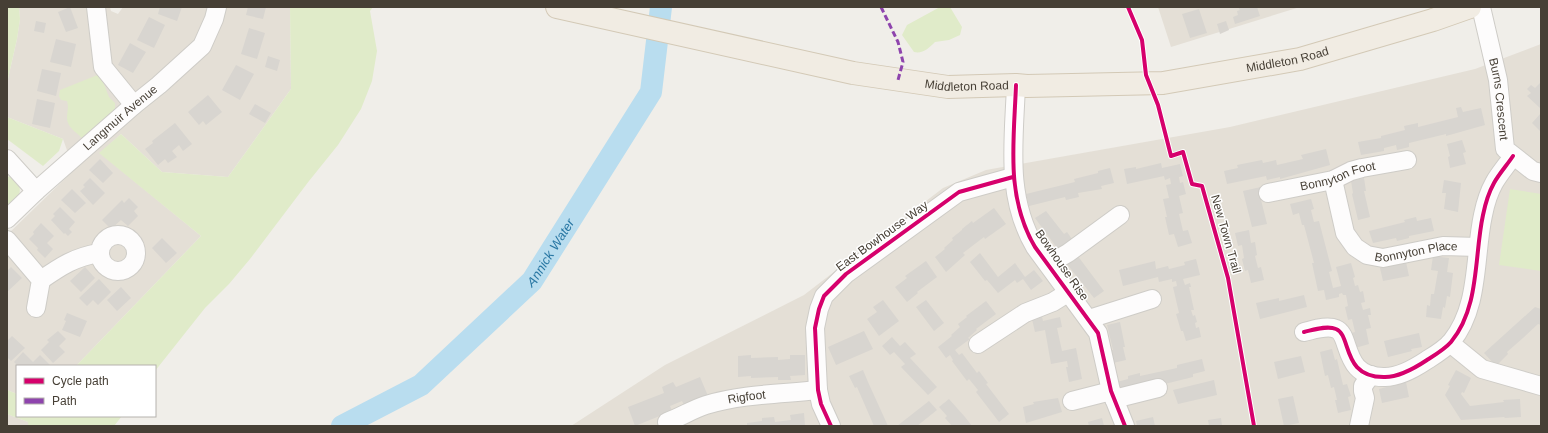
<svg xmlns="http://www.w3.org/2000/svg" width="1548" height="433" viewBox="0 0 1548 433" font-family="Arial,sans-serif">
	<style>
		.residential { fill: #e4dfd6 }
		.green { fill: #e0ebc9 }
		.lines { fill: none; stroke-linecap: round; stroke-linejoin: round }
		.river { stroke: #b9ddef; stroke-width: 22 }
		.building { fill: #d8d5d0 }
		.minor-casing { stroke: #ceccc7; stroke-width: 20 }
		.major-casing { stroke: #d3c9b6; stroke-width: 24 }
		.minor { stroke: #fdfcfc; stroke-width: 18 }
		.major { stroke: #f1ece3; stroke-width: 22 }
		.quiet { stroke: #8e44ad; stroke-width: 3; stroke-dasharray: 6 3; stroke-linecap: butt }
		.cycleway-casing { stroke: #fff; stroke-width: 6 }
		.cycleway { stroke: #d6006c; stroke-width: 4 }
		.labels { text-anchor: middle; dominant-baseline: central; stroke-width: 3; stroke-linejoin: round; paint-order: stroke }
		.street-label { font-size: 12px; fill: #463f35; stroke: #fff }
		.water-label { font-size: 13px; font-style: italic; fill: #2a78a4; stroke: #fff }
	</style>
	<rect width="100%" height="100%" fill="#f0eee9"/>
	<path class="residential" d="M19,7H110L111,11L118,14L123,7H290L291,89L228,177L162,172L121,134L100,153L201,236L76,366H17V394L7,390V235L74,170L63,139L7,117V83L17,39L20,19Z
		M1158,7H1300L1171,47Z
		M1541,44V426H571L665,365L804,295L943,188L986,170L1230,127L1475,69Z
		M7,414L28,422V426H7Z"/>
	<path class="green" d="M7,7H19L20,19L17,39L7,83Z
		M290,7H373L370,11L377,51L372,81L361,109L338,145L309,181L250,259L229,284L205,308L155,371V366H76L201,236L99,153L121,134L162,172L228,177L291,89Z
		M940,7H950L962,27L960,35L949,40L935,42C929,48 923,54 914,52L902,35L907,25Z
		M100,74L109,97L115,103V110L82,138C76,132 67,127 67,118C67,111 69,108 67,101L61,100L59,96L60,90Z
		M7,117L63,139L59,151L43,166L7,139Z
		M7,176L18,180C23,196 17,201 7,212Z
		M1510,189L1541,194V271L1499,265Z
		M7,390L17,394V416H122L114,426H28V422L7,414Z"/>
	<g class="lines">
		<path class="river" id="s1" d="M342,426L421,385L532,281L651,92L661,7"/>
	</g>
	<path class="building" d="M70,7L78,28L66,32L58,12Z
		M160,7H182L177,21L158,14Z
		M248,7H266L263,19L246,15Z
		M1238,7H1257L1260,16L1235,24L1233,17L1238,15L1237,11L1240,10Z
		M1199,9L1207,33L1190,38L1182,14Z
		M149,17L165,25L154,48L137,40Z
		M36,21L46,23L44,33L34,31Z
		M1226,21L1229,30L1220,34L1217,24Z
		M249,28L265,33L257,59L241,54Z
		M56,39L76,44L71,67L50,62Z
		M130,43L146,52L133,73L118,65Z
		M268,56L280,60L277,71L265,67Z
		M236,65L254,74L240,100L222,90Z
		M42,69L61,73L56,96L37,91Z
		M1540,83L1541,85V106L1540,108L1527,96L1531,93L1527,89L1531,85L1535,88Z
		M208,95L222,112L206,125L203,121L199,125L188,112Z
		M37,99L55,103L50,128L32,124Z
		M255,104L271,113L265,123L249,114Z
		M1461,107L1463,112L1481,108L1485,125L1446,136V134L1409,143V147L1397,150L1396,145L1384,148V151L1361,155L1358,142L1381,138V136L1405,130L1404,126L1418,123V127L1458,117L1456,108Z
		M1541,113V129L1540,131L1532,123Z
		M175,123L192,144L183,151L179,145L172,151L177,157L168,163L165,159L158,165L145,149L153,143L152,141Z
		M1462,140L1466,152L1463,153L1466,164L1450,168L1448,157L1450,156L1447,144Z
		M1326,149L1330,165L1280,179V177L1267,180L1266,176L1227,184L1224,171L1238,168L1237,165L1262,160L1263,163L1276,160L1277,165L1303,159L1301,155Z
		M100,159L113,173L103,183L89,170Z
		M1161,163L1162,168L1180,164L1183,176L1179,177L1180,183L1183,182L1186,194L1179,196L1183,213L1179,214L1183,231L1188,230L1192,243L1178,247L1174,234L1169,235L1165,217H1167L1163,199L1169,198L1166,185L1171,184L1170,178L1165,180L1164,176L1127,184L1124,169L1136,167V169Z
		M1110,168L1114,183L1101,186L1102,189L1078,193L1079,197L1066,200L1065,197L1029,206L1026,194L1075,182L1074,179L1098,173V171Z
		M90,178L105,193L93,205L80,191L85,187L83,185Z
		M1364,178L1366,191H1364L1370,217L1358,220L1352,194L1353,193L1351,181Z
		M1444,180L1461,183L1458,212L1444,209L1446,193H1442Z
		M1261,187L1264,199L1261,200L1267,224L1252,227L1243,191Z
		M72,189L86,203L75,213L61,200Z
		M129,198L138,207L134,211L138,216L128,226L121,220L111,229L102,220L122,200L124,203Z
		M1311,199L1314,209L1311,210L1314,222L1319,221L1332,271L1329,272L1333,288L1341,286L1336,267L1351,263L1355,277L1353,278L1355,286L1358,285L1360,292L1363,291L1365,302L1361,303L1363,310L1370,308L1371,315H1368L1371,328L1366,329L1369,344L1355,348L1351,333L1355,332L1352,319L1348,320L1345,307L1348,306L1346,295H1343L1342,293L1339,294V297L1326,300L1324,290L1318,291L1312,263H1314L1304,225H1302L1299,213L1293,215L1290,204Z
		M60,207L75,222L69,229L72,232L68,236L65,233L64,234L51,220L55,216L53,214Z
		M994,208L1006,224L985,239L984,237L963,253L965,255L946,272L935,257L945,249L944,248L953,240L952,238L962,230V229L972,221L973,223Z
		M1046,211L1064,234L1067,232L1074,242L1060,252L1035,218Z
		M1416,217L1417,221L1431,218L1434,231L1409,236V238L1397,241L1396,238L1373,243L1369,231L1405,222L1404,220Z
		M41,223L54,236L47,243L53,249L45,258L37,250L38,248L29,239L34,234L33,232Z
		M1249,230L1251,243L1255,242L1257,255L1255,256L1258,268L1261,267L1264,280L1251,283L1248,270L1245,271L1242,259L1244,258L1242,245L1238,246L1235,233Z
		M162,238L177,253L166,263L152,248Z
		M980,253L998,277L1015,263L1025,277L1034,270L1043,281L1031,290L1023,279L1017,283L1015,280L998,293L987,280L985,281L970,262Z
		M1077,255L1104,291L1094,298L1067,264Z
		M1433,256L1449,258L1447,272L1453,273L1450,297L1447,296L1445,308L1443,307L1441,319L1426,317L1427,305L1430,306L1431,294H1434L1438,271L1431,270Z
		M1196,259L1200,275L1183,279L1185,285L1190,283L1191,287H1189L1194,310H1191L1193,316L1195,315L1197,322L1195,323L1196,328L1199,327L1201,337L1186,341L1183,331H1181L1176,314L1179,313L1173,287L1177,286L1176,281L1172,282V279L1159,282L1158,277L1123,286L1119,270L1155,261L1156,269L1168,266L1169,269L1185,265L1184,262Z
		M926,261L937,277L917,292L918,293L907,302L895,287L907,278L905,276Z
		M1406,262L1409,276L1383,281L1380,268Z
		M11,267L22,278L7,292V271Z
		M85,267L95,278L81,292L70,281Z
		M99,279L111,292L98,305L93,300L87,306L79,298Z
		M121,287L131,298L117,311L107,300Z
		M1304,295L1307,307L1260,319L1256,303L1279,298V301Z
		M883,300L899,321L879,336L867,319L877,312L873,307Z
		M926,300L944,323L934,331L916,307Z
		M986,301L996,314L976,329L977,330L968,338L970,339L955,350L959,355L962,353L977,373L979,371L988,383L986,384L1009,414L999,422L976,392L978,390L969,379L967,381L952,361L953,360L950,355L946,358L938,347L952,336L951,335L960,327L958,324L967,317L966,316Z
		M1535,307L1541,309V325L1538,324L1523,338L1507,352L1508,354L1496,366L1484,353Z
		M67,313L87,321L80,337L62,330L66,321L64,320Z
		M1041,313L1043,321L1060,317L1062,327L1057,328L1062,351L1076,348L1082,379L1069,382L1066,367H1068L1067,361L1051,364L1045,330L1035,332L1031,315Z
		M1120,322L1125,347H1123L1126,360L1113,363L1110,350H1113L1107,325Z
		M58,331L66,339L59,346L65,352L53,363L41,350L49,342L47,340Z
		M864,331L873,349L836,365L828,347Z
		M1419,333L1422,347L1411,349L1412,351L1388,357L1384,341Z
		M12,336L25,348L11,361L7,357V341Z
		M892,337L900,346L905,342L916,354L910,358L937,387L928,395L901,367L905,364L894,352L890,355L882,346Z
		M1332,349L1335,360L1337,359L1343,385L1347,384L1351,396L1348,397L1351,410L1338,413L1335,400H1337L1334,387L1331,388L1328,375L1325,376L1320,352Z
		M23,352L33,362L40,355L51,366H18L14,362Z
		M751,355V358L778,357V360L790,359V355H805V375L790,376L791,380H778V377L751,378V376L738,377V356Z
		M1301,356L1305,372L1278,379L1274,362Z
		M1202,359L1205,371L1193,374V377L1120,395L1117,382L1128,379V376L1140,373V376L1177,368V365Z
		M863,370L868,382L888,426H874L857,387L855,388L849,376Z
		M1456,370L1471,378L1464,393L1462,392L1461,394L1470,406L1504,402L1503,400L1520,399L1521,417L1505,418L1504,417L1461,420L1445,395L1450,386L1448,385Z
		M700,377L708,396L684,405L682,401L670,406L672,411L635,426L628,407L664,393L662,387L673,382L676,387Z
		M1214,380L1217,395L1178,404L1173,390Z
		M1406,382L1409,397L1382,403L1379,389Z
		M1293,396L1299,423L1284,426L1278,399Z
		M1058,398L1062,412L1026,423L1023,407L1034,404L1033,402Z
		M949,399L965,417L972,426H952L945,418L947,416L939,407Z
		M929,401L937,410L917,426H897Z
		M804,413L805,426H747V423L762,421V418L774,417L775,422L791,420L790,415Z
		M1153,417L1155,426H1137L1136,421Z
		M1102,418L1104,426H1089L1088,422Z
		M1221,418L1222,426H1209L1208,420Z"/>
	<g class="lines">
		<defs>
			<g id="minor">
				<path d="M96,7L103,67L134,105"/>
				<path id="s2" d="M1481,7L1498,80L1505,149L1533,171L1541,173"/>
				<path d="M1016,85C1014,141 1005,196 1035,247L1098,333L1111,391L1125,426"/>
				<path d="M7,159L36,191"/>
				<path id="s3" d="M1333,180L1345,233L1355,247L1367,255L1383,258L1443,246L1478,247"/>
				<path id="s4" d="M1268,193L1333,180L1351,171L1362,168L1407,160"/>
				<path id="s5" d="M7,219L36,191L134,105L159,85L202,46L214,19L217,7"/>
				<circle cx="118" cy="253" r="18"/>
				<path d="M7,240L41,280L36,308"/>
				<path d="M1049,264L1068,253L1120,215"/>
				<path d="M41,280C61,266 75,257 99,253"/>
				<path d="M1089,319L1152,299"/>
				<path d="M1304,332C1313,330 1327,325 1336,329C1352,335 1341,378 1385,377C1400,377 1415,368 1427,360C1435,355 1445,349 1451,342C1480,307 1474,256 1483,215C1485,205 1489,192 1494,183C1499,174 1507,165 1513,156"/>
				<path d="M1450,343L1482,369L1541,386"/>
				<path d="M978,344L1025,313L1053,302L1069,292"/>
				<path d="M1114,399L1158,388"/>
				<path d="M1072,401L1111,391"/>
				<path id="s6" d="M667,422C681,417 693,409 706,405C742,394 781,394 818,390"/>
				<path d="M831,426L821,404L818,390L815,328L819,309L824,296L846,274L959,192L1013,177"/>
				<path d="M1359,426L1365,398L1363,391V386L1371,375"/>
			</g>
			<g id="major">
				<path id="s7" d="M557,7L853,73L948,87L1016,85L1027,86L1163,83L1300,59L1433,20L1470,7"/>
			</g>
		</defs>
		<use href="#minor" class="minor-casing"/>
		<use href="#major" class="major-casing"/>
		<use href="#minor" class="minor"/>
		<use href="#major" class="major"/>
		<path class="quiet" d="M881,7L898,42L903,62L898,80"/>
		<defs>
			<path id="cycleway" d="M1128,7L1142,40L1146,75L1158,105L1171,156L1183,152L1192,184L1202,186L1228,278L1254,426
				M1016,85C1014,141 1005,196 1035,247L1098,333L1111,391L1125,426
				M1304,332C1313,330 1327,325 1336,329C1352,335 1341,378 1385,377C1400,377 1415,368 1427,360C1435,355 1445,349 1451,342C1480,307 1474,256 1483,215C1485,205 1489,192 1494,183C1499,174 1507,165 1513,156
				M831,426L821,404L818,390L815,328L819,309L824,296L846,274L959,192L1013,177"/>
		</defs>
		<use href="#cycleway" class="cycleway-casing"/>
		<use href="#cycleway" class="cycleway"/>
	</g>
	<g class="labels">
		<g class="street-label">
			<text stroke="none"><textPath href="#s7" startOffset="741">Middleton Road</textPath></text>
			<text stroke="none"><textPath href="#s7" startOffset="418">Middleton Road</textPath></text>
			<text stroke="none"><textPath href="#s2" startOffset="94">Burns Crescent</textPath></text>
			<text stroke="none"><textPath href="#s5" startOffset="152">Langmuir Avenue</textPath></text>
			<text stroke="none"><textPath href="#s4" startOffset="72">Bonnyton Foot</textPath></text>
			<text transform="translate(1226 234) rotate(74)">New Town Trail</text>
			<text transform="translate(882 236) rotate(-36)">East Bowhouse Way</text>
			<text stroke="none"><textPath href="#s3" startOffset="136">Bonnyton Place</textPath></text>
			<text transform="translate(1062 265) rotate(55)">Bowhouse Rise</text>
			<text stroke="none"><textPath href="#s6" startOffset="84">Rigfoot</textPath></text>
		</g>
		<g class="water-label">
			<text stroke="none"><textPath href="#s1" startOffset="275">Annick Water</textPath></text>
		</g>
	</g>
	<rect width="1548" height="433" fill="none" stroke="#463f35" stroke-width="16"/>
	<rect x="16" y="365" width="140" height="52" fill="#ffffff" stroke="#b5b2ae"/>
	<rect x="24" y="378" width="20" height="6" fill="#d6006c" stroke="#b5b2ae"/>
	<text x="52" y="385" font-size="12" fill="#463f35">Cycle path</text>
	<rect x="24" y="398" width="20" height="6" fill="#8e44ad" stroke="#b5b2ae"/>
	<text x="52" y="405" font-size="12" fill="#463f35">Path</text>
</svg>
